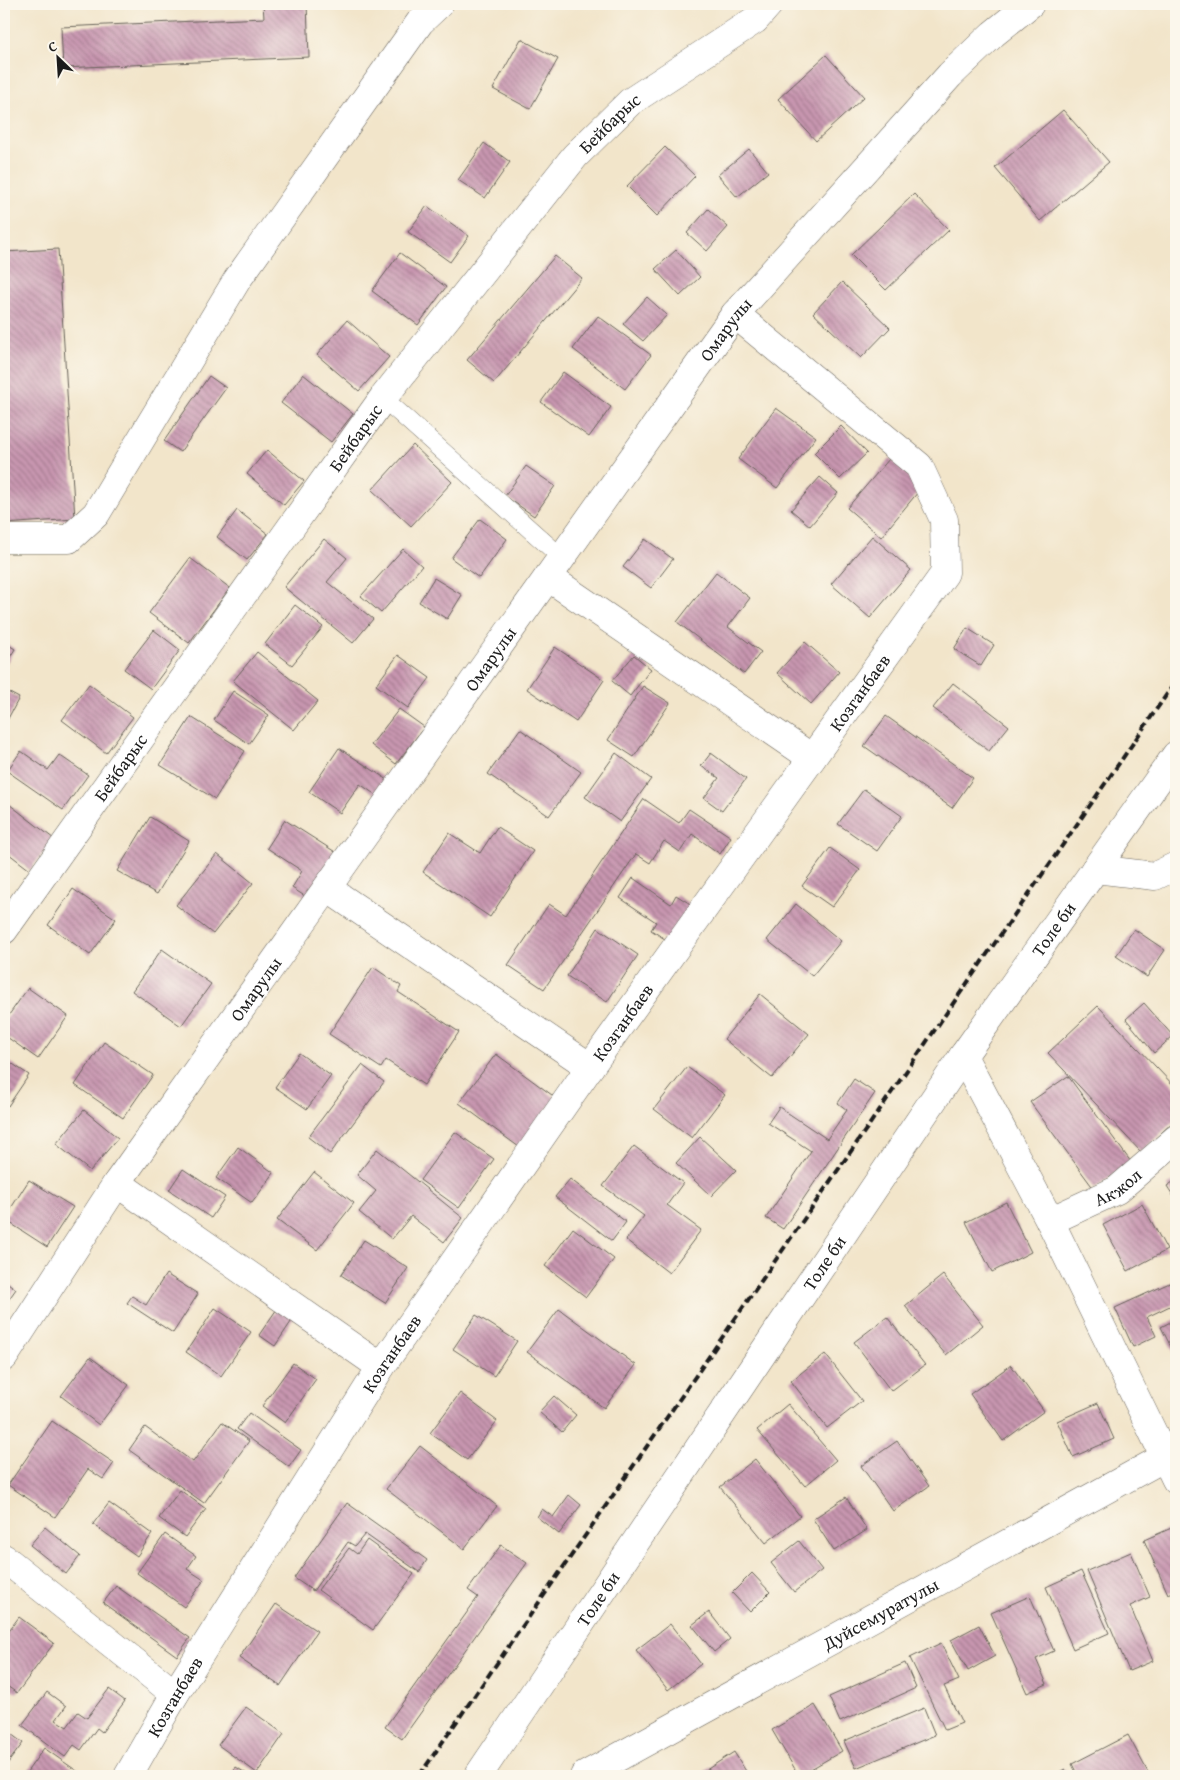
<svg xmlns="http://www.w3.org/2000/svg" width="1180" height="1780" viewBox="0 0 1180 1780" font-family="'Gentium Book Plus',serif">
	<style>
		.building { fill: url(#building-back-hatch) }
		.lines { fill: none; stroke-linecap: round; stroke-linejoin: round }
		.service-casing { stroke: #676259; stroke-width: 19 }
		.minor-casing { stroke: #676259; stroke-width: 29 }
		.secondary-casing { stroke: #676259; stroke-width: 29 }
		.service { stroke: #fff; stroke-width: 18 }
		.minor { stroke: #fff; stroke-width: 28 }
		.secondary { stroke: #fff; stroke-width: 28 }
		.rail { stroke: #1c1c1c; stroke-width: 4; stroke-dasharray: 8 4; stroke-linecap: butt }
		.labels { text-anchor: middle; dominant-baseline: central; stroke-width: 4; stroke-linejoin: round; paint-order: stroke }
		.street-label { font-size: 18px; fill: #1c1c1c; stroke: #fbf7ec }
	</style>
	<defs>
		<pattern id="building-back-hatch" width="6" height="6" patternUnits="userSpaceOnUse" patternTransform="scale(1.25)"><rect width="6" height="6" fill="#c896b0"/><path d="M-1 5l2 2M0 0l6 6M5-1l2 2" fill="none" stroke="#a27a8e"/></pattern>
	</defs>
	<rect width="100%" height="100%" fill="#fbf7ec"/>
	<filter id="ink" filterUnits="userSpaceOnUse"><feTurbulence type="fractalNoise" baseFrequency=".02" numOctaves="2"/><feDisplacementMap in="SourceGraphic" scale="10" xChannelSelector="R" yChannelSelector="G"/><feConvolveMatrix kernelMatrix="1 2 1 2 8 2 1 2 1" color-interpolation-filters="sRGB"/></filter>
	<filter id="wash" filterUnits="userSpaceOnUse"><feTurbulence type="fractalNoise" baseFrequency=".0096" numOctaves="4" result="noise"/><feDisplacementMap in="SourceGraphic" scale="20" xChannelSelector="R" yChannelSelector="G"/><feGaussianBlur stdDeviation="1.12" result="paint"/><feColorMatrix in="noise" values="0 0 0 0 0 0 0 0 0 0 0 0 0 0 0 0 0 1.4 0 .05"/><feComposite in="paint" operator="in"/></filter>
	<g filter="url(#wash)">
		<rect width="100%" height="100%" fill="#f2e5ca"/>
		<g id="blocks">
			<path class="building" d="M263,4H307L309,57L63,68L61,27L264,18Z
				M521,39L558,59L530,109L493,89Z
				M826,55L864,97L816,141L778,99Z
				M1063,110L1109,162L1040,221L995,168Z
				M484,143L510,162L485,198L458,180Z
				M665,147L695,176L657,216L627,186Z
				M749,149L768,172L737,197L718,175Z
				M914,194L949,230L886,290L851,255Z
				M427,206L469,236L450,262L408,232Z
				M708,209L728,227L707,251L687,233Z
				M58,249L75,519L4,524V252Z
				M676,250L700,277L680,296L655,269Z
				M400,253L446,287L418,325L372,291Z
				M555,256L582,278L494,383L467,360Z
				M842,282L890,328L861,358L813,313Z
				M647,297L667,315L643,341L623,324Z
				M598,316L651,355L625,389L573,349Z
				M347,320L389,357L359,391L317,355Z
				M563,372L611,407L589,437L541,402Z
				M303,374L353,414L331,442L281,403Z
				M209,376L226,388L180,452L164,441Z
				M776,408L816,437L777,488L738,459Z
				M841,426L867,453L840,479L814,453Z
				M413,445L452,482L411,526L372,490Z
				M267,450L304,481L284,505L247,474Z
				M890,458L923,486L881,537L847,508Z
				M526,466L555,486L534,516L505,496Z
				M820,477L838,493L810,526L791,510Z
				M237,510L268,534L247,560L217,537Z
				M480,519L507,539L479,578L451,558Z
				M872,536L911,570L870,618L831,584Z
				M324,539L347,558L327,582L373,619L353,643L284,587Z
				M645,539L673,559L651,588L623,567Z
				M403,549L422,566L381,613L361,596Z
				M190,558L230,588L189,643L149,613Z
				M716,572L750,598L728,627L761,652L744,674L677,622Z
				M434,578L462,595L447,619L419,602Z
				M295,605L323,627L292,665L265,644Z
				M967,628L994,645L981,666L954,649Z
				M154,630L180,650L151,689L124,669Z
				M4,642L15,649L4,667Z
				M805,642L839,672L811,704L777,673Z
				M555,647L604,680L576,722L527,689Z
				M257,652L318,701L294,730L233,681Z
				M398,655L430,678L408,708L376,685Z
				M634,655L651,669L630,696L612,681Z
				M953,683L1009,726L989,751L933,708Z
				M89,684L133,717L106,753L62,720Z
				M643,686L670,703L634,757L608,740Z
				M4,690L19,698L4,726Z
				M233,691L269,715L249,744L214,720Z
				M399,709L424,727L396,764L371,745Z
				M886,716L973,778L952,808L864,746Z
				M191,717L245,751L215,799L160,765Z
				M520,729L581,772L549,816L488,774Z
				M339,748L394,784L383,800L360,784L340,813L309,792Z
				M21,751L48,770L59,755L88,775L63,810L7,771Z
				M616,753L651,779L620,822L585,797Z
				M711,753L746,779L722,811L704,798L719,778L701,766Z
				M864,789L902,816L877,851L838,824Z
				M644,799L679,823L689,809L731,837L720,854L692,834L680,852L664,841L650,863L636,854L544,989L508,965L549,904L566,915Z
				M9,804L54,839L30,870L4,850V811Z
				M150,817L189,841L157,894L117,871Z
				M285,820L340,855L311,900L292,888L302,871L267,848Z
				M497,827L533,851L490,917L423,872L449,833L480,853Z
				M830,848L860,870L832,907L802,886Z
				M217,854L253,883L213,934L176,905Z
				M633,878L671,904L676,895L695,907L671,943L651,930L656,922L620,898Z
				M73,889L116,919L90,955L48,925Z
				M796,904L841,941L812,976L767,940Z
				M598,928L638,955L607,1002L567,976Z
				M1134,929L1165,950L1147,977L1116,956Z
				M162,949L211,984L181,1026L132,991Z
				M373,967L401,986L398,992L459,1032L424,1085L386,1060L381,1068L329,1034Z
				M28,988L68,1016L38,1059L4,1035V1022Z
				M760,994L809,1034L772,1078L724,1039Z
				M1144,1003L1173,1036L1154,1053L1126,1019Z
				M1098,1006L1176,1088V1119L1141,1152L1048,1053Z
				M104,1042L153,1075L123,1118L75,1085Z
				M299,1053L331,1076L307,1109L275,1087Z
				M496,1054L556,1098L519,1147L459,1103Z
				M4,1058L29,1075L8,1106L4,1103Z
				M362,1065L384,1082L330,1154L308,1137Z
				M687,1067L725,1095L692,1138L654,1109Z
				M1068,1076L1131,1162L1094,1189L1030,1102Z
				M854,1079L875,1093L783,1229L766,1218L811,1151L768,1123L779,1107L827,1139L847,1110L838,1103Z
				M84,1110L118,1138L90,1171L56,1144Z
				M455,1132L494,1159L459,1208L420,1180Z
				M700,1137L736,1170L711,1196L676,1163Z
				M634,1146L683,1183L667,1205L701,1230L669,1273L626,1240L644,1216L603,1186Z
				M238,1147L274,1173L252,1203L216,1178Z
				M377,1149L463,1218L444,1242L411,1216L392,1239L359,1212L376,1191L357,1175Z
				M183,1169L225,1197L211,1218L169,1190Z
				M314,1172L354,1203L317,1250L277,1220Z
				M570,1179L626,1222L612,1241L555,1197Z
				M29,1180L73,1207L47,1247L4,1219Z
				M1176,1180V1200L1167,1186Z
				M1006,1202L1031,1252L992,1272L966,1222Z
				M1142,1204L1167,1250L1128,1271L1103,1225Z
				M573,1228L614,1259L586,1297L545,1266Z
				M364,1240L408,1268L385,1303L341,1275Z
				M166,1274L198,1294L173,1333L127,1303L132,1296L146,1305Z
				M943,1275L983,1325L946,1355L905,1306Z
				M4,1280L16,1289L4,1306Z
				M1176,1280V1303L1147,1317L1156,1336L1133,1347L1115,1308Z
				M279,1306L295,1316L275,1346L259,1335Z
				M215,1308L251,1332L221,1376L186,1352Z
				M559,1309L636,1365L604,1408L527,1352Z
				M476,1315L517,1341L494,1376L453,1349Z
				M887,1317L925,1365L891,1391L854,1342Z
				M1176,1319V1357L1161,1327Z
				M825,1354L862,1401L827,1428L791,1381Z
				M90,1357L129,1385L99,1425L61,1396Z
				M293,1363L316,1379L285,1423L262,1406Z
				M1011,1365L1044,1411L1003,1441L970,1394Z
				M460,1393L497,1421L467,1460L430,1433Z
				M554,1396L576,1415L562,1432L539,1412Z
				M1098,1403L1114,1439L1073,1457L1057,1421Z
				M788,1404L836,1460L805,1486L757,1430Z
				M249,1413L301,1450L289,1467L237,1429Z
				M52,1421L114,1463L103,1479L88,1469L55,1517L8,1485Z
				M222,1422L249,1441L204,1503L129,1450L145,1427L193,1462Z
				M897,1441L929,1486L893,1511L861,1466Z
				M420,1446L497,1506L464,1549L386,1489Z
				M755,1459L800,1516L766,1543L720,1487Z
				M180,1490L206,1509L185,1537L159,1518Z
				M569,1495L581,1505L559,1534L537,1517L542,1509L553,1517Z
				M846,1497L867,1530L834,1551L813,1519Z
				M109,1503L152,1534L137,1556L93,1524Z
				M347,1503L427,1560L419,1572L365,1534L355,1546L348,1542L313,1591L294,1578Z
				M1176,1526V1591L1168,1594L1144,1540Z
				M45,1527L80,1556L66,1574L30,1545Z
				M165,1534L196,1556L187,1569L204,1580L184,1607L137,1573Z
				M367,1540L414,1574L373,1630L318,1590L349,1548L357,1554Z
				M799,1541L822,1570L794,1592L771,1563Z
				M501,1545L527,1563L402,1739L385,1727L478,1597L468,1590Z
				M1131,1552L1150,1597L1130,1606L1153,1661L1129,1671L1087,1571Z
				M1081,1571L1109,1633L1073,1649L1046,1587Z
				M752,1573L770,1592L750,1612L732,1593Z
				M116,1586L190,1638L177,1656L103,1603Z
				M1030,1596L1054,1651L1036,1659L1047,1684L1027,1693L991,1613Z
				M276,1604L317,1631L280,1686L239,1658Z
				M709,1612L730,1639L714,1652L692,1625Z
				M19,1617L54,1643L17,1693L4,1684V1637Z
				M670,1624L701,1664L668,1690L636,1650Z
				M979,1625L995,1656L968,1671L951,1640Z
				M941,1643L959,1680L944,1686L962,1723L945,1730L910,1658Z
				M905,1663L916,1688L840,1722L829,1697Z
				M109,1689L125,1701L102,1732L97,1728L81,1750L74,1745L65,1757L22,1725L47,1692L66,1706L56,1720L67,1727L78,1712L87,1718Z
				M815,1705L842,1751L799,1776L772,1730Z
				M246,1707L284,1734L257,1773L218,1745Z
				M924,1708L935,1735L856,1768L844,1741Z
				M11,1734L23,1743L4,1768V1744Z
				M1128,1735L1150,1776H1078L1072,1764Z
				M44,1748L84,1776H24Z
				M734,1752L749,1776H702L700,1774Z
				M236,1767L250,1776H230Z
				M1065,1769L1068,1776H1051Z"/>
		</g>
	</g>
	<g filter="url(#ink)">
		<use href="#blocks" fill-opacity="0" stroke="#676259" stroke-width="1"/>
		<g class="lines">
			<defs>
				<path id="service" d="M383,398L562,558"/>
				<g id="minor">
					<path d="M4,539H69L96,514L237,280L420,22L439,4"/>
					<path d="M548,577L812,758"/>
					<path d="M1095,869L1155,876L1176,866"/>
					<path d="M327,888L590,1067"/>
					<path id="s1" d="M4,930L383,398L575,156L630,102L755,20L769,4"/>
					<path d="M963,1056L1050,1221L1176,1480"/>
					<path d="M117,1183L381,1367"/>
					<path id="s2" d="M1050,1221L1117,1190L1176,1139"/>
					<path id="s3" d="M4,1357L117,1183L735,314L950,75L993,34L1030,4"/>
					<path d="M4,1558L175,1694"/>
					<path id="s4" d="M128,1776L175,1694L381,1367L590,1067L945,573L944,520L919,466L735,314"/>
					<path id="s5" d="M584,1776L1176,1451"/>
				</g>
				<g id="secondary">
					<path id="s6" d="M478,1776L963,1056L1176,755"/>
				</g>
			</defs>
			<use href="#service" class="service-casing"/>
			<use href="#minor" class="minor-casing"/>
			<use href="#secondary" class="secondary-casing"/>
			<use href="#service" class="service"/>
			<use href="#minor" class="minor"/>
			<use href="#secondary" class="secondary"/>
			<path class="rail" d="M419,1776L1176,681"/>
		</g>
	</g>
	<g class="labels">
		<g class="street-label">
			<text stroke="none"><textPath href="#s1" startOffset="1010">Бейбарыс</textPath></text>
			<text stroke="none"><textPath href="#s3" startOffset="1256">Омарулы</textPath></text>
			<text stroke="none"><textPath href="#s1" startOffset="605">Бейбарыс</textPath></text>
			<text stroke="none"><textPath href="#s3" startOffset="851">Омарулы</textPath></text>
			<text stroke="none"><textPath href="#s4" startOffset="1308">Козганбаев</textPath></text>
			<text stroke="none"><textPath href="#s1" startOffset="200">Бейбарыс</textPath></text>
			<text stroke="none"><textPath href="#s6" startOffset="1024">Толе би</textPath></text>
			<text stroke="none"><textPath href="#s3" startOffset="446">Омарулы</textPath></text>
			<text stroke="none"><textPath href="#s4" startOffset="902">Козганбаев</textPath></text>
			<text stroke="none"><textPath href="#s2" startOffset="76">Акжол</textPath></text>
			<text stroke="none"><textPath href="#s6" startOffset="619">Толе би</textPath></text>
			<text stroke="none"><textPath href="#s4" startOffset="498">Козганбаев</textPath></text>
			<text stroke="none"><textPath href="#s6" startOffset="214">Толе би</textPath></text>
			<text stroke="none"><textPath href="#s5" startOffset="338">Дуйсемуратулы</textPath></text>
			<text stroke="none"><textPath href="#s4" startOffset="92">Козганбаев</textPath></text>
		</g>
	</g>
	<rect width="1180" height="1780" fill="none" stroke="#fbf7ec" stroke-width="20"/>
	<g transform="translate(58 58) rotate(335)" stroke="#fbf7ec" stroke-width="4" paint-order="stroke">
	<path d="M0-4L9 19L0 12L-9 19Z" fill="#1c1c1c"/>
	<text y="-8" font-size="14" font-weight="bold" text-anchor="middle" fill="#1c1c1c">С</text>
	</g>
</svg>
